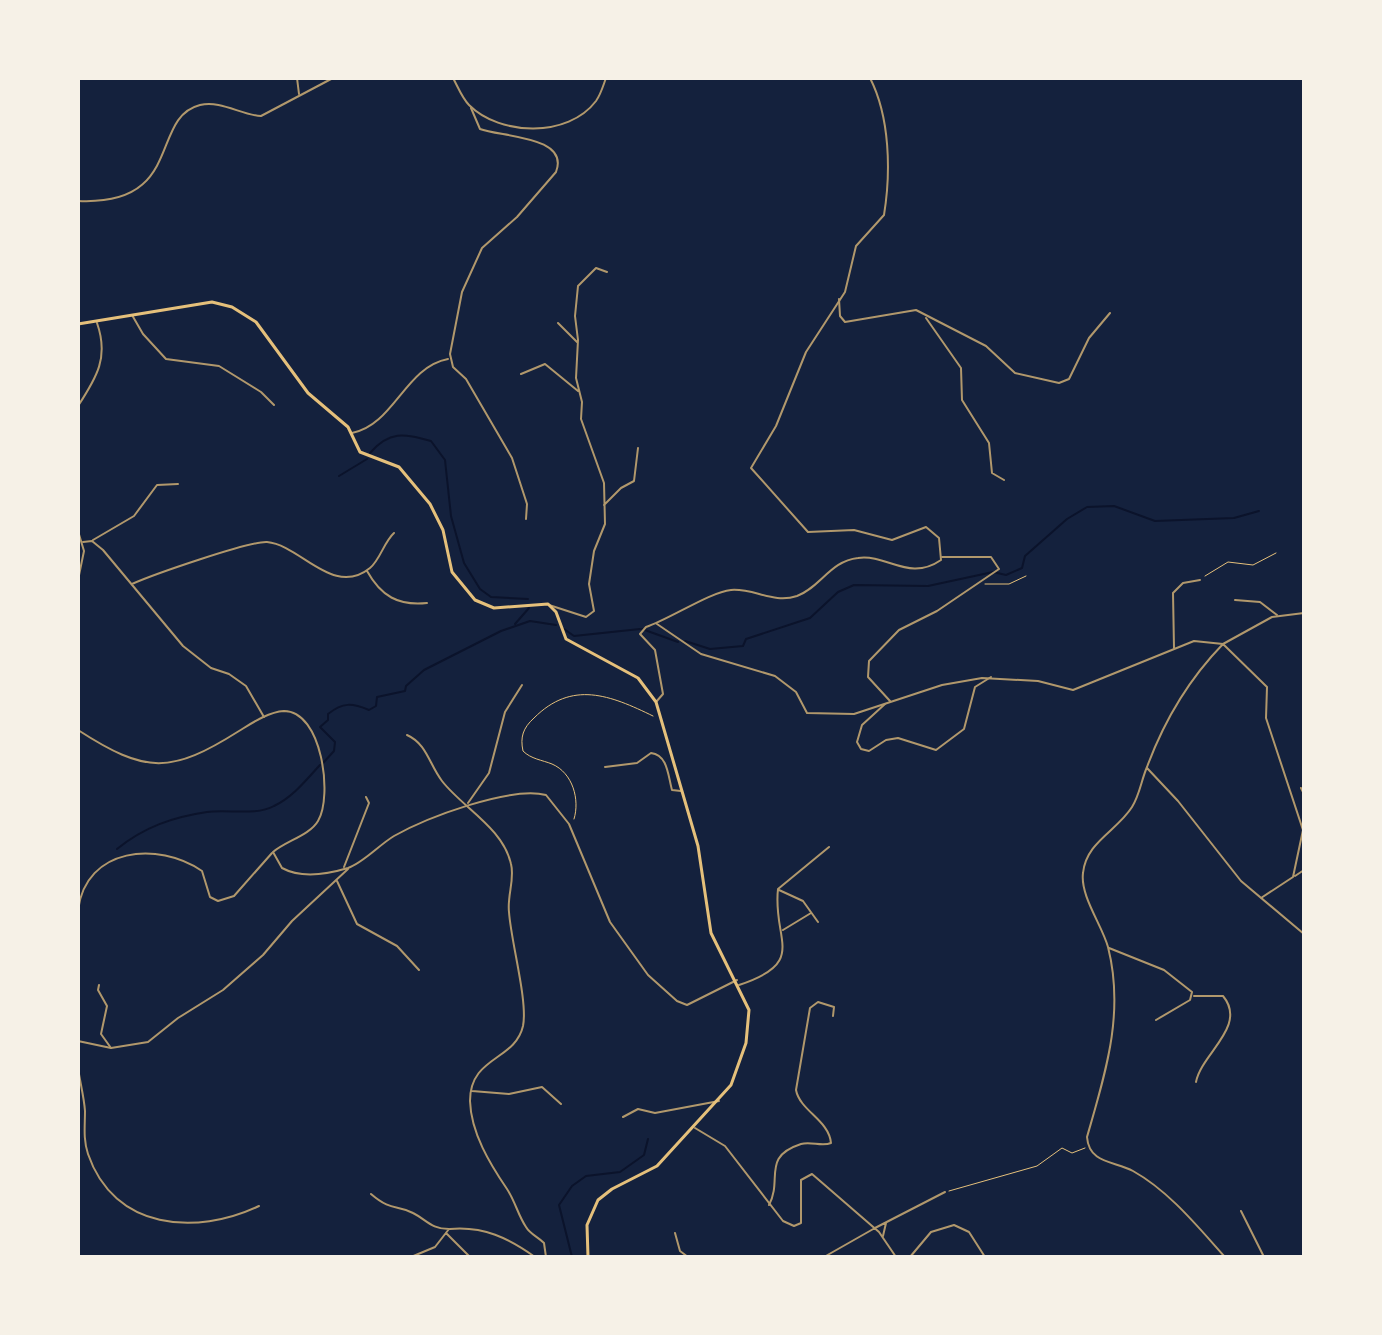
<svg xmlns="http://www.w3.org/2000/svg" width="1382" height="1335" viewBox="0 0 1382 1335" font-family="Cabin,sans-serif">
	<style>
		.lines { fill: none; stroke-linecap: round; stroke-linejoin: round }
		.stream { stroke: #0b132b; stroke-width: 2 }
		.path { stroke: #e5c07b; stroke-width: 1 }
		.minor { stroke: #b1986c; stroke-width: 2 }
		.tertiary { stroke: #b1986c; stroke-width: 2 }
		.secondary { stroke: #e5c07b; stroke-width: 3 }
	</style>
	<rect width="100%" height="100%" fill="#14213d"/>
	<g class="lines">
		<path class="stream" d="M370,453C390,430 404,434 431,441L445,460L451,516L464,563L480,589L491,597L528,599
			M339,476L367,459
			M515,624L529,608
			M564,629L574,636L640,629
			M642,629L678,642
			M685,641L710,649L743,646L746,639L810,618L838,592L854,585L928,586L993,572L1006,575L1022,568L1025,556L1067,519L1087,507L1114,506L1155,521L1234,518L1259,511
			M323,763L334,751L335,742L320,727L328,720V714C343,702 352,703 369,710L376,706L377,697L405,691L406,686L424,670L501,631L530,621L556,625
			M117,849C144,827 173,817 207,812C227,809 256,816 274,806C293,797 306,780 320,765
			M572,1257L559,1205L572,1186L586,1176L620,1172L644,1155L648,1139"/>
		<path class="path" d="M1205,576L1228,562L1253,565L1276,553
			M985,584H1009L1026,576
			M574,819C580,800 573,773 552,764C542,760 531,759 523,751C520,737 523,728 534,718C572,680 610,695 653,716
			M949,1191L1037,1166L1062,1148L1072,1153L1085,1148"/>
		<path class="minor" d="M297,78L299,94
			M471,108L480,129C501,137 570,136 556,172L517,217L482,248L462,292L450,354L453,367L466,379L512,458L527,504L526,519
			M839,299L840,316L845,322L916,310L986,346L1015,373L1059,383L1069,379L1089,338L1110,313
			M132,315L143,334L166,359L219,366L261,392L274,405
			M926,318L961,368L962,400L989,443L992,473L1004,480
			M558,323L577,342
			M521,374L545,364L578,391
			M352,433C394,425 405,367 448,359
			M604,505L621,488L634,481L638,448
			M93,540L134,516L157,485L178,484
			M83,542L92,541L103,550L183,646L211,668L229,674L246,686L264,717
			M367,571C381,596 398,606 427,603
			M132,584C152,575 249,541 267,542C301,545 333,598 370,568C380,560 384,542 394,533
			M1235,600L1260,602L1277,615
			M549,605L586,617L594,611L589,584L594,551L605,524L604,483L581,419L582,402L576,378L578,340L575,316L578,286L596,268L607,272
			M1174,648L1173,593L1183,583L1200,580
			M890,701L868,677L869,661L899,630L937,611L999,569L991,557H942
			M885,704L862,725L857,742L861,749L869,751L886,740L898,738L936,750L964,729L975,687L991,677
			M407,735C427,744 429,764 442,781C463,808 503,828 511,864C515,879 507,896 509,912C511,942 528,1001 523,1026C515,1061 470,1056 470,1101C471,1133 490,1164 507,1189C515,1201 518,1215 526,1227C530,1234 538,1237 544,1243L546,1257
			M605,767L637,763L651,753C668,755 668,776 672,790L681,791
			M1147,768L1178,801L1241,881L1304,934
			M1301,788L1304,794
			M468,803L489,773L505,712L522,685
			M344,867L369,803L366,797
			M1295,876L1304,870
			M337,881L357,924L397,946L419,970
			M779,890L803,901L818,922
			M78,910C86,847 158,841 202,871L210,897L218,901L234,896L272,853
			M783,930L811,913
			M1109,948L1164,970L1192,992L1190,1000L1156,1020
			M99,985L98,990L107,1006L101,1034L111,1048
			M739,985C809,962 772,940 778,889L829,847
			M1194,996H1223C1248,1026 1201,1054 1196,1082
			M78,1068C80,1082 84,1097 85,1111C85,1126 83,1139 88,1154C114,1230 196,1236 259,1206
			M472,1091L509,1094L542,1087L561,1104
			M623,1117L638,1109L655,1113L719,1101
			M371,1194C392,1212 396,1204 413,1213C427,1220 431,1229 449,1229L435,1247L411,1257
			M769,1205C783,1179 761,1157 801,1144C811,1141 822,1147 831,1143C829,1120 800,1111 796,1090L810,1008L818,1002L834,1007L833,1016
			M1241,1211L1264,1257
			M875,1228L945,1192
			M450,1229C484,1226 508,1238 535,1257
			M446,1233L470,1257
			M675,1233L680,1251L688,1257
			M883,1236L886,1223
			M1225,1257C1198,1227 1169,1191 1133,1171C1115,1161 1089,1164 1087,1137C1105,1074 1125,1014 1108,947C1102,925 1080,896 1083,873C1086,842 1117,831 1132,807C1140,794 1141,781 1147,767C1164,721 1189,679 1223,644L1267,687L1266,718L1303,830L1293,877L1261,898"/>
		<path class="tertiary" d="M453,78C458,87 462,98 469,105C500,136 568,138 596,101C601,94 603,86 606,78
			M78,201C185,206 149,118 200,105C221,100 241,115 261,116L333,78
			M78,406C97,377 109,357 97,323
			M78,531L84,551L78,580
			M657,624L701,654L775,676L796,692L807,713L854,714L942,685L982,678L1038,681L1073,690L1194,641L1223,644L1272,617L1304,613
			M656,702L663,694L655,650L640,634L646,627C670,619 710,592 731,590C754,588 773,604 797,596C821,587 830,561 858,558C888,554 909,582 941,560L939,538L926,527L892,540L854,530L808,532L751,468L776,426L806,352L845,292L856,246L884,215C891,172 890,117 870,78
			M78,730C146,774 171,774 239,731C252,723 268,712 284,711C322,711 333,796 318,821C310,835 286,841 273,852L282,868C302,879 328,874 348,868C363,863 379,845 394,836C426,818 509,786 546,795L569,824L610,922L648,975L677,1001L687,1005L737,980
			M78,1041L111,1048L148,1042L178,1018L223,990L263,955L292,921L348,869
			M695,1128L725,1146L783,1221L794,1226L801,1223V1180L812,1174L879,1232L896,1257
			M824,1257L875,1228
			M910,1257L931,1232L954,1225L969,1232L985,1257"/>
		<path class="secondary" d="M78,324L212,302L232,307L256,322L308,393L348,427L360,452L399,467L430,504L443,530L452,572L475,600L494,608L548,604L556,612L566,639L638,678L656,702L698,846L711,933L749,1010L746,1043L731,1085L657,1166L612,1189L598,1200L587,1225L588,1257"/>
	</g>
	<rect width="1382" height="1335" fill="none" stroke="#f6f1e7" stroke-width="160"/>
</svg>
